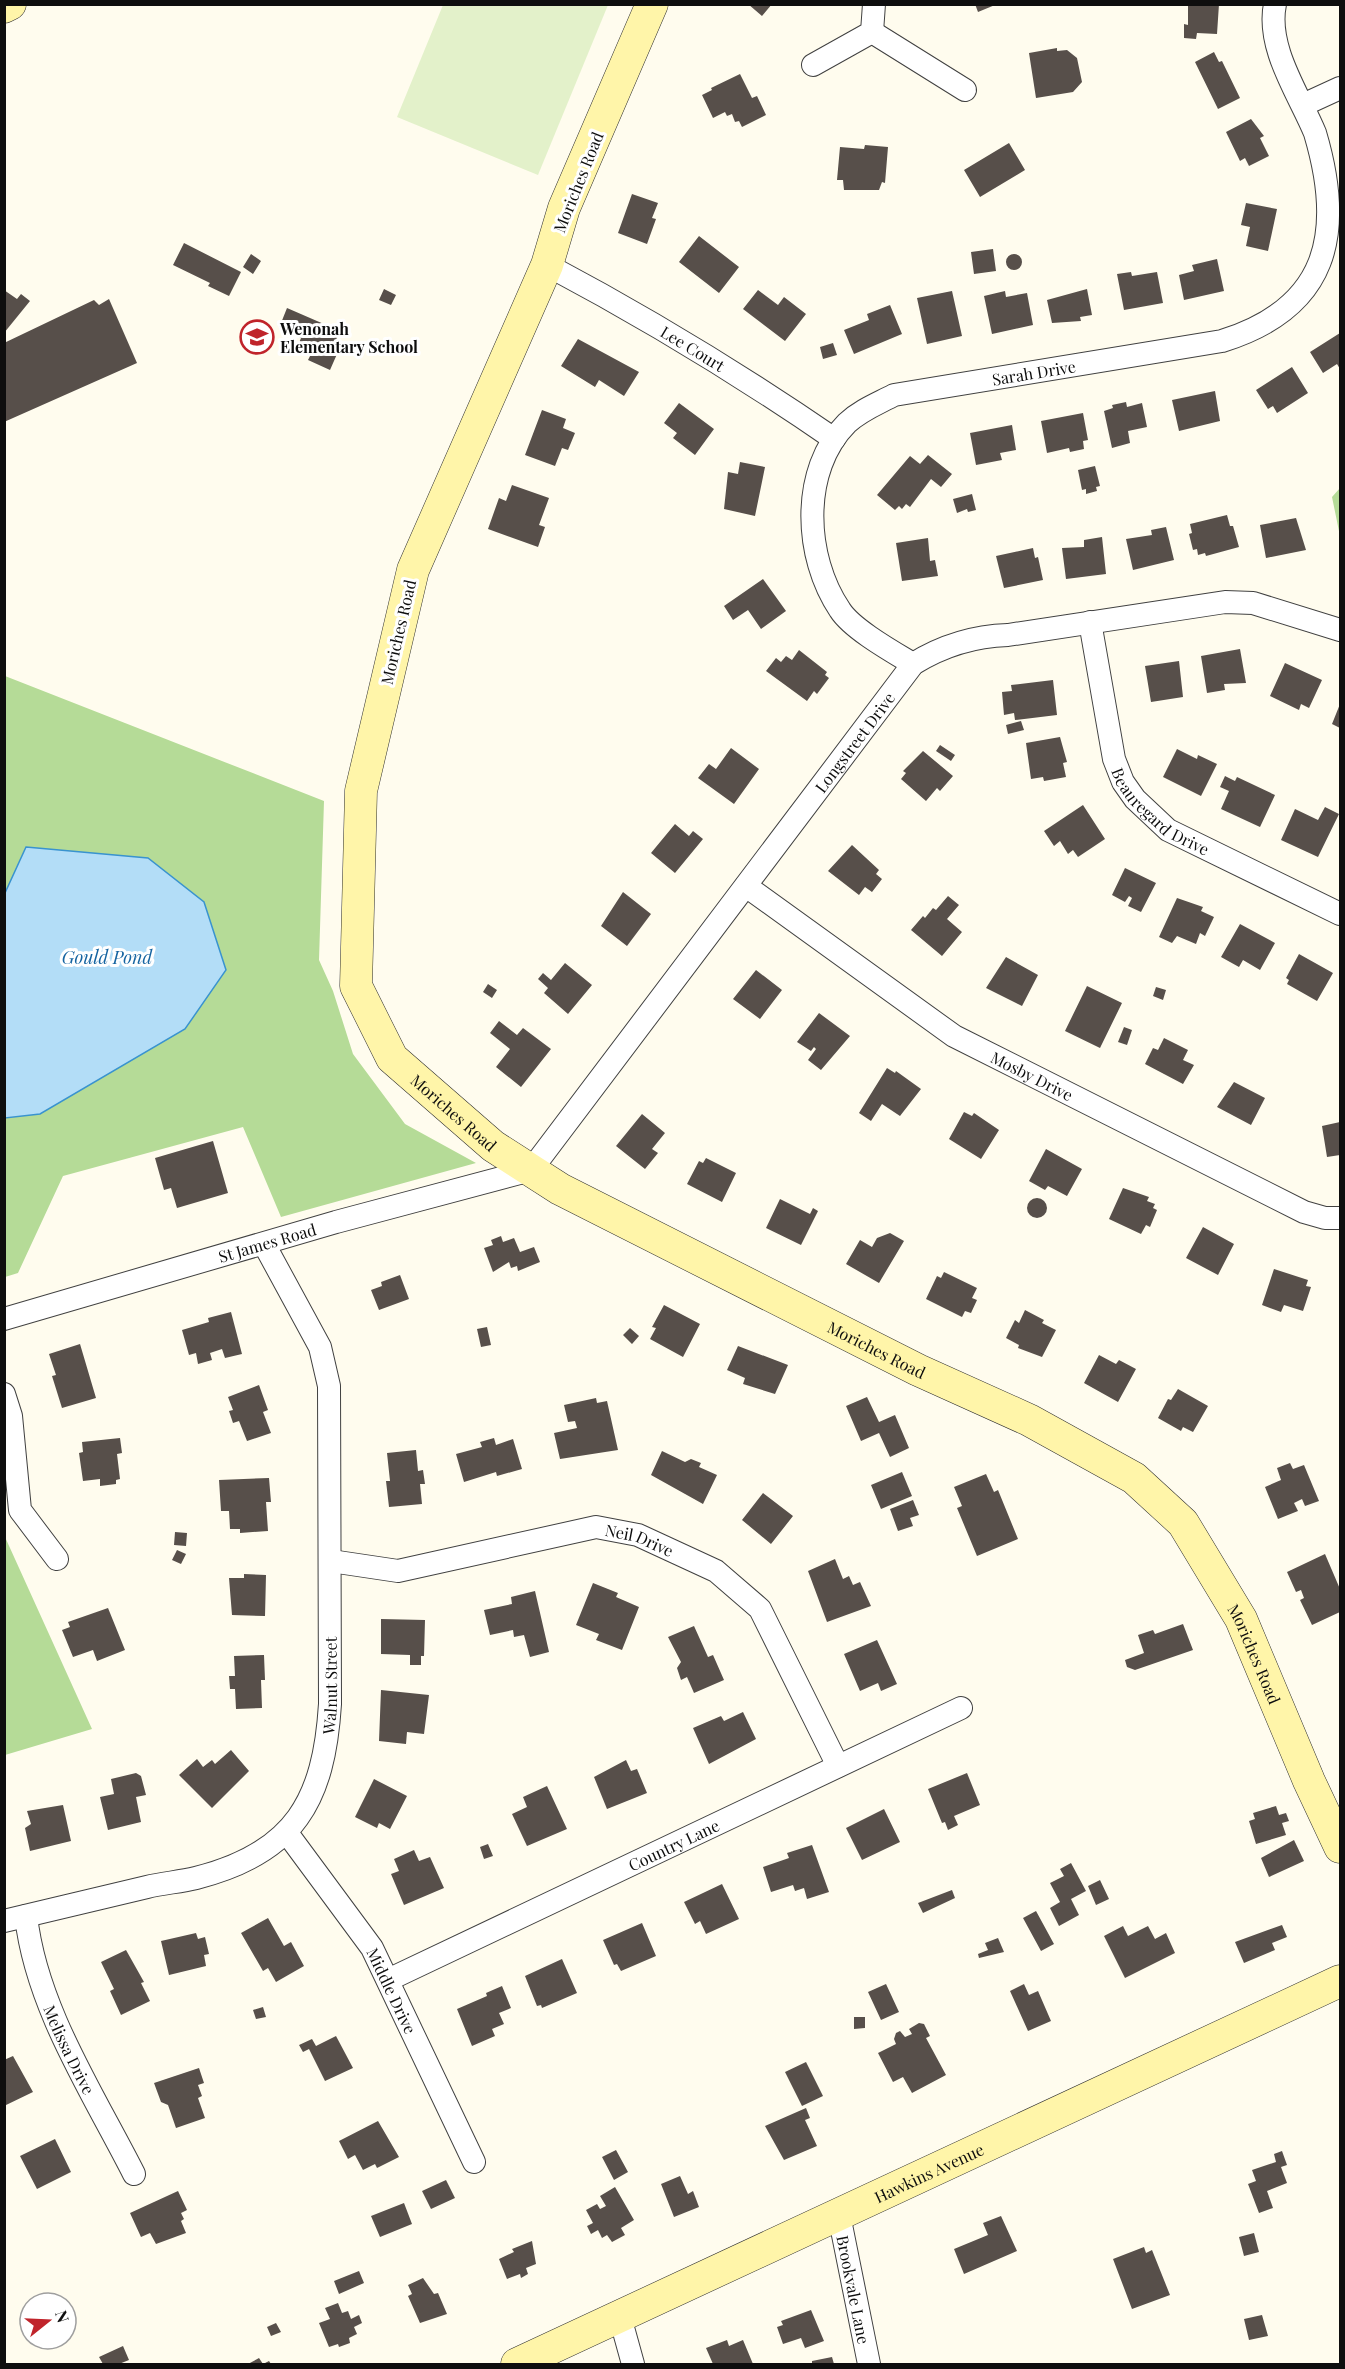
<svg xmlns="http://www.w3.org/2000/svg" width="1345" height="2369" viewBox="0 0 1345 2369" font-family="'Playfair Display',serif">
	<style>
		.forest { fill: #b5db97 }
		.pitch { fill: #e3f1ca }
		.water { fill: #b3ddf7; stroke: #3993cf; stroke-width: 1.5 }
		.building { fill: #574f4a }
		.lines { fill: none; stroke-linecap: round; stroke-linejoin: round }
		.street-casing { stroke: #414141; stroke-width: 24 }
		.secondary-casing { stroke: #303030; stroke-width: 33 }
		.street { stroke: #fff; stroke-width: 22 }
		.secondary { stroke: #fff5a9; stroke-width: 32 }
		.labels { text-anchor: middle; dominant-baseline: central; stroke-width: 6; stroke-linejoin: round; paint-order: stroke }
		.street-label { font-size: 16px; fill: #0e0e0e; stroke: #fff }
		.poi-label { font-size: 16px; font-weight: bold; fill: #0e0e0e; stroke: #fff; text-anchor: start }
		.water-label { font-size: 18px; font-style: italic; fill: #1564a1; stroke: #fff }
	</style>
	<rect width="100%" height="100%" fill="#fffcee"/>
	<path class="forest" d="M1340,488V536L1332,497Z
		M5,676L324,801L319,960L333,991L353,1054L405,1124L476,1163L281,1217L243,1127L63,1176L18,1273L5,1277V1118L40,1114L26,847L5,893Z
		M5,1537L92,1729L5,1755H4Z"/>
	<path class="pitch" d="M443,5H608L538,175L397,117Z"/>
	<path class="water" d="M26,847L148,858L204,902L226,970L185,1029L40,1114L5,1118V893Z"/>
	<path class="building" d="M748,4H772L762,16Z
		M975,4H995V5L978,12Z
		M1193,4H1219L1217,34L1197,33L1196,39L1184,38V24L1188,25V5Z
		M1057,48V51L1067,50L1077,58L1082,82L1073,92L1036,98L1029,53Z
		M1214,52L1219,62L1222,61L1240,98L1218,109L1195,62Z
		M740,74L752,98L757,96L766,115L742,127L739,121L735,122L732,114L727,116L725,112L713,118L702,95L712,90L711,88Z
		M1251,119L1264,136L1260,138L1269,156L1249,166L1245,158L1240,161L1226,132Z
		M1009,143L1025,170L980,197L964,170Z
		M865,145L888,147L885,183L882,182L879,190H844L843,180H837L840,147L864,149Z
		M632,194L658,203L652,218L656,219L647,244L618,233Z
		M1246,203L1277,209L1268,251L1246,246L1250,227L1241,225Z
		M699,236L739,267L719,293L679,262Z
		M184,243L241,272L229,296L208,286L210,283L173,265Z
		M993,249L996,271L974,274L971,252Z
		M1006 262a8 8 0 1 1 16 0a8 8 0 1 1-16 0Z
		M251,254L261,261L253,274L243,267Z
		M1217,259L1224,291L1184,300L1179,275L1194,271L1192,265Z
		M1131,272L1132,276L1157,272L1163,303L1124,310L1117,274Z
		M384,289L396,295L391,305L379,300Z
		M1087,289L1092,315L1080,317L1081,321L1052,323L1047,300Z
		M4,290L17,299L21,294L30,301L4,333Z
		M758,290L778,305L784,297L806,314L785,341L743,309Z
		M952,291L962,336L927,344L917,298Z
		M1005,291L1006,297L1027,293L1033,325L992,334L984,296Z
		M109,299L137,363L4,422V343L94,300L99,305Z
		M890,305L902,334L854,354L844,330L869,320L867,314Z
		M287,308L340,331L335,342L341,345L330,370L308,360L311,354L297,348L301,338L279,328Z
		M1340,333V369L1337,364L1323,373L1310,352Z
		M578,339L639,372L624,396L599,380L595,387L561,366Z
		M833,343L837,355L823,359L820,347Z
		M1292,367L1308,393L1277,413L1273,406L1268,409L1256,390Z
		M1215,391L1220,421L1179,431L1172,400Z
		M1126,402L1127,407L1142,403L1147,427L1128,431L1130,443L1112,448L1104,411L1113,408L1112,405Z
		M679,403L714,429L695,455L673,438L677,433L664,423Z
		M542,410L566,419L563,428L575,433L568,450L562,448L555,466L525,455Z
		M1083,413L1088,440L1083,441L1084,449L1070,452L1069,448L1047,453L1041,421Z
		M1012,425L1016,450L1000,453L1002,460L976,465L970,433Z
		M928,455L952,474L941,487L931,479L910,507L906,504L902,509L899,506L895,510L877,495L910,456L920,464Z
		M740,462L765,467L755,516L724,509L728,472L738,474Z
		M1095,466L1100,486L1096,487L1097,491L1086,494V489L1082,490L1078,470Z
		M512,485L549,498L539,525L545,527L538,547L488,529L499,498L506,501Z
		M972,494L976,510L968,512L967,509L957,513L953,499Z
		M1227,515L1230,526H1233L1239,547L1206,556L1205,553L1198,555L1197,549L1193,550L1189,534L1192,533L1190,524Z
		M1296,518L1306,550L1266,558L1260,525Z
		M1166,527L1174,560L1133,570L1126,539L1152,535L1151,530Z
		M1102,537L1106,574L1066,579L1062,548L1084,547V540Z
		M928,538L930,561L935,560L938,576L902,581L896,543Z
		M1033,548L1035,558L1038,557L1043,580L1004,588L996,556Z
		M763,579L786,611L761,629L748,610L733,620L724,606Z
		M1240,649L1246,683L1224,684L1225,690L1207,693L1201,656Z
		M799,650L827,672L825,675L829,678L817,694L814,691L807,701L766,671L776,658L781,662L786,656L792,660Z
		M1179,661L1183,697L1151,702L1145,666Z
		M1285,663L1322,680L1309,708L1301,704L1299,710L1270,696Z
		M1053,680L1057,715L1015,720L1014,713L1004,715L1002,692L1012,691L1011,685Z
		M1340,704V728L1332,724Z
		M1021,721L1024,730L1008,734L1006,725Z
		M1060,737L1067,762L1063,763L1066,777L1044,781L1043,777L1031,779L1026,743Z
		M940,745L955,755L951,761L936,751Z
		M731,748L759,769L734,804L698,778L709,764L716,769Z
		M1177,749L1197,759L1198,755L1217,764L1201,796L1163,777Z
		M923,751L953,776L940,791L937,788L926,801L901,779L906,773L903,771Z
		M1225,776L1235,781L1237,777L1275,795L1260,827L1221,809L1229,791L1220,787Z
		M1083,805L1105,839L1078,857L1073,850L1068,854L1060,841L1054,846L1044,831Z
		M1325,807L1339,814L1318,857L1281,840L1295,809L1318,820Z
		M675,824L689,836L693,831L703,839L675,873L651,853Z
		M852,845L879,870L876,874L882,879L872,892L865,887L859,895L828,871Z
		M1125,868L1156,883L1141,912L1128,906L1132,898L1129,896L1125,902L1112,895Z
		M623,892L651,914L627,946L601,926Z
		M948,896L959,905L947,919L962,932L942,956L911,930L923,916L925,918L933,908L936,910Z
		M1177,898L1203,907L1201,911L1214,917L1205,936L1200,933L1196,944L1177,936L1172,943L1159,937Z
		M1240,924L1275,943L1260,970L1243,960L1239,967L1221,957Z
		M1299,954L1333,973L1317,1001L1287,984L1289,980L1286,978Z
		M1006,957L1038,975L1022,1006L986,988Z
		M565,963L592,985L568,1014L544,993L548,988L538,979L543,973L551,980Z
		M756,970L782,990L760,1019L733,999Z
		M488,984L497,990L492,998L483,992Z
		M1087,986L1122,1003L1100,1048L1065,1031Z
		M1156,987L1166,990L1163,1000L1153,996Z
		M819,1013L850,1036L821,1070L808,1060L816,1049L814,1047L811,1051L797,1042Z
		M499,1021L517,1035L523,1028L551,1049L521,1087L496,1067L510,1049L490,1033Z
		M1124,1027L1132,1030L1127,1045L1118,1042Z
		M1164,1038L1188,1050L1183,1060L1194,1065L1183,1084L1145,1064L1153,1048L1158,1050Z
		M887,1068L895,1073L896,1071L921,1089L900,1116L882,1104L871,1121L859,1113Z
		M1234,1082L1265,1098L1251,1125L1217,1107Z
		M964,1112L972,1116L974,1113L999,1130L981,1159L949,1139Z
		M642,1114L665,1133L652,1149L658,1153L645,1169L616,1146Z
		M1340,1122V1155L1327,1157L1322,1126Z
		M213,1141L228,1193L177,1208L171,1188L164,1190L155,1158Z
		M1046,1149L1082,1169L1067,1196L1048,1186L1045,1190L1029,1181Z
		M706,1158L736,1173L722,1202L687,1184L699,1161L703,1163Z
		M1123,1188L1149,1197L1147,1201L1155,1204L1153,1208L1157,1210L1150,1227L1146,1225L1141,1234L1109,1219Z
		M1027 1208a10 10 0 1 1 20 0a10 10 0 1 1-20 0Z
		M780,1199L810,1214L813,1208L818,1211L801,1245L766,1228Z
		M1203,1227L1234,1244L1218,1275L1186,1258Z
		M890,1233L904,1241L879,1283L846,1264L860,1240L872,1247L877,1238Z
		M501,1236L503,1242L514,1238L520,1252L534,1247L540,1262L518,1271L517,1266L511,1268L509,1262L493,1272L484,1248L493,1245L491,1240Z
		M1274,1269L1308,1280L1306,1286L1311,1287L1303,1311L1284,1305L1281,1312L1262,1305Z
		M944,1272L977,1288L972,1298L977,1300L971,1313L965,1311L962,1317L926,1299L937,1276L941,1278Z
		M400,1275L409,1299L379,1310L371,1290L382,1286L381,1282Z
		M664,1305L700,1324L683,1357L650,1339L656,1328L652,1327Z
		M1025,1310L1044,1320L1042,1323L1056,1330L1042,1357L1018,1348L1019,1345L1006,1338L1015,1320L1019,1323Z
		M231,1312L242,1354L225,1358L222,1349L210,1353L212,1360L198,1364L196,1353L189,1355L182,1330L209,1322L208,1318Z
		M487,1327L491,1345L481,1347L477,1329Z
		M630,1328L639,1336L632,1344L623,1335Z
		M80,1344L96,1398L62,1408L52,1376L56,1375L49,1354Z
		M738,1346L788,1365L775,1394L743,1384L745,1378L727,1370Z
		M1099,1355L1116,1364L1119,1360L1136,1369L1118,1402L1084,1383Z
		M259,1385L268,1410L263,1412L271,1433L247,1441L239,1421L233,1423L229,1411L233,1410L228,1397Z
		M1178,1389L1208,1406L1193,1432L1183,1427L1181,1431L1158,1418L1168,1399L1171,1400Z
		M867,1397L879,1422L895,1415L909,1448L890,1457L879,1433L861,1441L846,1406Z
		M596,1398L597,1403L607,1401L618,1450L560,1459L554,1433L577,1428L575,1421L568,1422L564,1405Z
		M120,1438L122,1453L117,1454L120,1479L116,1480V1484L100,1486V1479L83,1481L79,1453L83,1452L82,1442Z
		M494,1438L496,1445L513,1439L522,1469L497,1476L496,1472L464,1482L456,1454L482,1447L480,1442Z
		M416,1450L418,1471L423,1470L425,1484H420L422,1504L389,1507L386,1481H390L387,1453Z
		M662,1451L685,1462L691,1459L701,1463L699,1467L717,1475L703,1504L651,1475Z
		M1290,1463L1293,1469L1304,1465L1319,1501L1305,1506L1302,1499L1294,1503L1298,1511L1278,1519L1265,1487L1281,1480L1277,1468Z
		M902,1472L912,1496L881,1509L871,1485Z
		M986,1474L994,1492L998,1490L1018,1539L977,1556L957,1508L962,1506L954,1487Z
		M269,1478L271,1502H266L268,1531L240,1533V1529H230L229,1511H221L219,1480Z
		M763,1493L793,1516L771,1544L742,1520Z
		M913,1500L919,1515L910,1518L913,1526L898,1531L890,1509Z
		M175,1532L187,1533L186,1546L174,1545Z
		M177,1550L186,1554L181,1564L172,1560Z
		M1325,1554L1340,1589V1612L1312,1625L1300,1600L1304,1598L1301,1590L1296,1592L1287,1572Z
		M835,1559L843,1579L849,1576L853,1585L860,1582L871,1606L827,1622L808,1571Z
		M244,1574L266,1575L265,1616L232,1615L229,1578H244Z
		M593,1583L618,1593L616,1597L639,1607L622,1650L596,1640L599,1634L576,1625Z
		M535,1591L549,1652L530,1657L524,1635L514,1637L513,1630L490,1635L484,1610L512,1604L511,1597Z
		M108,1608L125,1650L97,1661L93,1650L73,1657L62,1630L70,1627L68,1622Z
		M381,1619L425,1620L424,1656H421V1665H410V1655L381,1654Z
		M1183,1624L1193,1650L1135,1670L1127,1667L1125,1660L1144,1653L1138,1635L1153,1630L1155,1634Z
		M694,1626L708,1657L713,1655L724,1680L694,1693L687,1677L681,1680L677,1668L681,1662L668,1637Z
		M877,1640L897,1684L881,1691L878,1683L860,1691L844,1654Z
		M264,1655L265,1680H261L262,1708L236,1709L235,1689H230L229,1676H235L234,1656Z
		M381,1690L429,1695L424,1734L407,1732L406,1744L379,1741Z
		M743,1712L756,1739L709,1764L693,1728L721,1716L724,1721Z
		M231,1750L249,1771L212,1808L179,1775L197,1759L203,1767L212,1760L215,1764Z
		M626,1760L631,1771L637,1769L647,1793L607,1809L594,1777Z
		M136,1773L141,1776L146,1795L136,1797L141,1822L108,1830L100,1797L114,1794L111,1779Z
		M967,1773L980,1805L954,1816L958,1825L948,1830L945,1822L942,1823L928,1789Z
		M374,1779L407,1796L390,1829L379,1823L377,1828L355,1817Z
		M547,1786L567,1829L527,1846L512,1814L527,1807L523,1797Z
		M63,1805L71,1841L30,1851L25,1828L31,1824L27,1811Z
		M1276,1806L1279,1815L1286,1813L1289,1821L1282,1823L1286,1835L1256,1844L1249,1821L1255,1819L1253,1813Z
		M884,1809L900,1842L862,1860L846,1828Z
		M1294,1840L1304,1861L1269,1877L1261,1858Z
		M488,1844L493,1856L484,1859L480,1847Z
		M812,1845L829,1892L807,1899L804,1888L795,1891L793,1885L771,1892L763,1867L789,1858L787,1853Z
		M414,1850L419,1861L430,1857L444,1888L404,1905L391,1874L399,1871L394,1859Z
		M1071,1863L1086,1891L1071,1899L1079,1915L1059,1926L1050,1908L1060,1902L1050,1883L1064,1876L1060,1869Z
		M1100,1880L1109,1899L1096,1905L1088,1886Z
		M722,1884L739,1919L706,1934L700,1921L695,1924L684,1902Z
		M952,1890L955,1898L923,1913L918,1903Z
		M1036,1911L1054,1944L1041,1951L1023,1918Z
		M268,1918L284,1946L291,1942L304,1966L276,1982L268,1968L263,1971L241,1933Z
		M642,1923L656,1956L621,1971L617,1964L614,1965L603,1940Z
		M1282,1925L1287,1937L1272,1943L1275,1950L1244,1963L1235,1942Z
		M1123,1926L1128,1936L1148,1926L1155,1939L1166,1933L1175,1953L1125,1978L1104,1936Z
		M196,1933L198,1939L205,1937L209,1954L204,1955L206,1966L169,1975L161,1941Z
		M998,1938L1004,1952L979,1958L978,1954L988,1950L985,1943Z
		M126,1950L144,1982L141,1983L150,2001L121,2015L110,1991L114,1989L101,1962Z
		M562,1959L577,1993L542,2008L541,2005L537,2006L525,1976Z
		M886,1984L899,2012L881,2020L868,1992Z
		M1024,1984L1029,1995L1038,1991L1051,2021L1028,2031L1010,1991Z
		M502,1986L511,2008L499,2013L504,2024L492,2029L495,2036L472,2046L457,2009L487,1996L486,1993Z
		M263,2007L266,2017L256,2019L253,2010Z
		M854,2017H865V2028L854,2029Z
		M919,2023L924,2024L930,2036L926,2038L946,2075L912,2093L903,2077L893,2082L878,2053L896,2044L894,2039L896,2033L900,2031L905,2037L912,2034L909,2029Z
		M336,2036L353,2068L325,2081L309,2049L303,2052L299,2045L312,2039L316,2046Z
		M13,2056L33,2092L4,2106V2060Z
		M806,2062L823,2096L802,2106L785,2072Z
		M199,2068L204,2083L198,2085L202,2096L198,2098L205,2118L176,2128L168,2105L161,2102L154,2083Z
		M806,2108L810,2118L805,2120L817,2146L784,2160L765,2126Z
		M378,2121L399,2157L377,2168L375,2164L363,2170L355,2155L348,2159L339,2141Z
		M55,2139L71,2172L37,2189L20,2156Z
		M616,2150L628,2172L614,2180L602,2157Z
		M1282,2151L1287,2165L1281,2167L1287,2183L1267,2191L1273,2208L1259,2213L1248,2184L1256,2181L1252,2170L1276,2162L1274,2154Z
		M680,2176L688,2194L693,2191L699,2207L674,2217L661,2184Z
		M446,2180L455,2198L431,2209L422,2191Z
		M615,2187L634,2220L621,2228L625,2235L612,2242L607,2235L602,2238L598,2230L591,2234L587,2226L593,2223L586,2210L597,2204L600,2209L606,2206L600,2196Z
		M178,2191L187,2210L181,2213L184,2219L181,2221L186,2233L156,2244L150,2233L141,2237L130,2213Z
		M404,2203L412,2224L380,2237L371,2216Z
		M1001,2216L1017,2251L964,2274L954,2249L988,2235L983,2223Z
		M1254,2233L1259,2252L1244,2256L1239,2237Z
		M532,2241L536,2264L526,2268L528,2274L521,2278L520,2274L507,2279L499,2259L514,2252L512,2249Z
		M1144,2247L1146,2253L1152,2250L1170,2295L1132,2309L1113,2259Z
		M359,2271L364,2283L339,2294L334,2281Z
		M423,2278L434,2294L438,2293L447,2314L420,2323L408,2296L412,2294L408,2285Z
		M338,2303L342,2313L348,2311L351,2319L359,2315L362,2323L354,2327L357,2334L349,2338L350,2343L339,2347L338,2344L329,2347L319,2323L330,2319L325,2308Z
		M811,2310L824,2341L805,2348L801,2338L783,2344L777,2327L783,2325L781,2321Z
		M1262,2315L1268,2336L1249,2340L1244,2319Z
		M276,2323L281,2332L271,2336L267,2327Z
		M727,2340L729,2346L743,2340L753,2364H713L706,2348Z
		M123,2346L129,2360L119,2364H103L99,2357Z
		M832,2357L834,2364H812V2361Z
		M259,2358L263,2364L269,2361L271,2364H248Z"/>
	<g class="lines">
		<defs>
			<g id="street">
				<path d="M872,32L965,90"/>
				<path d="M813,65L872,32L874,4"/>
				<path d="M1303,105L1340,88"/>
				<path id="s1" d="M547,265C647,318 741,375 834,439"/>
				<path id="s2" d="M1090,622L1114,759L1123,782L1135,799L1168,830L1340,914"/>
				<path id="s3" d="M913,664C893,652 852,629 840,610C804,557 800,470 847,423C861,410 877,404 894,395L1222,341C1328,308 1345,234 1315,133C1299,94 1266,48 1275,4"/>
				<path id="s4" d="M746,886L954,1036L1304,1212L1325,1218H1340"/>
				<path id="s5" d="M4,1319L336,1222L531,1170L913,664C942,646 973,636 1008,635L1225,602L1253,603L1340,630"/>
				<path d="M4,1394L11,1416L20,1510L57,1559"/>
				<path id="s6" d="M331,1561L398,1571L596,1527L638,1535L716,1571L760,1609L838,1766"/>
				<path id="s7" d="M287,1833L372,1948L474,2162"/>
				<path id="s8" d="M26,1916C36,2007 93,2093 134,2174"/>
				<path id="s9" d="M4,1921C52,1910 99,1898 147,1887C163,1883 180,1882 196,1878C295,1853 324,1800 330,1704L329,1386L320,1347L264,1244"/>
				<path id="s10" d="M388,1980L961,1708"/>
				<path id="s11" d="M839,2215L869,2364"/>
				<path d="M620,2317L633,2364"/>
			</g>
			<g id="secondary">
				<path id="s12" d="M652,4L564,208L547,265L413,570L361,791L356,986L392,1058L493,1146L560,1189L918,1370L1029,1420L1134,1478L1183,1523L1241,1619L1309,1781L1340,1847"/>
				<path d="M4,7L10,4"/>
				<path id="s13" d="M517,2364L1340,1981"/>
			</g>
		</defs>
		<use href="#street" class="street-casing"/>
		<use href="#secondary" class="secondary-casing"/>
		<use href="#street" class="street"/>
		<use href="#secondary" class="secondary"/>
	</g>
	<defs>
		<symbol id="school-ring" viewBox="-11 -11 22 22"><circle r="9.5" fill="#fff" stroke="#c0242b" stroke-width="1.5"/><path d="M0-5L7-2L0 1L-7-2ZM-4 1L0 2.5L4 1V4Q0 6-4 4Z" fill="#c0242b"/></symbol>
	</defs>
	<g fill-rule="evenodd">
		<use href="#school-ring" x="238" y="318" width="38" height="38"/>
	</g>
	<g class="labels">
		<g class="street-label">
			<text transform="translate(578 182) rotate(-68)">Moriches Road</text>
			<text stroke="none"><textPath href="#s1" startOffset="168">Lee Court</textPath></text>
			<text stroke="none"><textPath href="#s3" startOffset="489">Sarah Drive</textPath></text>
			<text transform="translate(398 632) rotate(-77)">Moriches Road</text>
			<text stroke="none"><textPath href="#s5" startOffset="1084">Longstreet Drive</textPath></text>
			<text stroke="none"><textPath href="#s2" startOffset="212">Beauregard Drive</textPath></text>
			<text stroke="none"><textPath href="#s4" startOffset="344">Mosby Drive</textPath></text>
			<text stroke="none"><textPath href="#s12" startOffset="1200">Moriches Road</textPath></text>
			<text stroke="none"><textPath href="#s5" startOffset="274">St James Road</textPath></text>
			<text stroke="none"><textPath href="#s12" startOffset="1686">Moriches Road</textPath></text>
			<text stroke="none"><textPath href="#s6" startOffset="316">Neil Drive</textPath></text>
			<text stroke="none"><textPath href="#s12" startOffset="2190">Moriches Road</textPath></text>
			<text stroke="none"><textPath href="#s9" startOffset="456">Walnut Street</textPath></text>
			<text stroke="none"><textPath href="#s10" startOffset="316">Country Lane</textPath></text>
			<text stroke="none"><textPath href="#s7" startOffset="190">Middle Drive</textPath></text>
			<text stroke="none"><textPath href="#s8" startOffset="141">Melissa Drive</textPath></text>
			<text stroke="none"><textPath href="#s13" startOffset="454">Hawkins Avenue</textPath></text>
			<text stroke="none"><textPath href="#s11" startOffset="76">Brookvale Lane</textPath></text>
		</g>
		<g class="poi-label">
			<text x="280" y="328">Wenonah<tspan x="280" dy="18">Elementary School</tspan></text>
		</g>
		<g class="water-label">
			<text x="107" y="957">Gould Pond</text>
		</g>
	</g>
	<rect width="1345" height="2369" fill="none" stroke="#0e0e0e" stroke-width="12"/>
	<g transform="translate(48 2321) rotate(72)"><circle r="28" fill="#ffffff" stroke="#9f9f9f" stroke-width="1.5"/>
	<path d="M0-4.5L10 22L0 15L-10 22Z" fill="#c0242b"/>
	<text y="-9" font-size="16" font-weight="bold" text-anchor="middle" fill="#0e0e0e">N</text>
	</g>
</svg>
